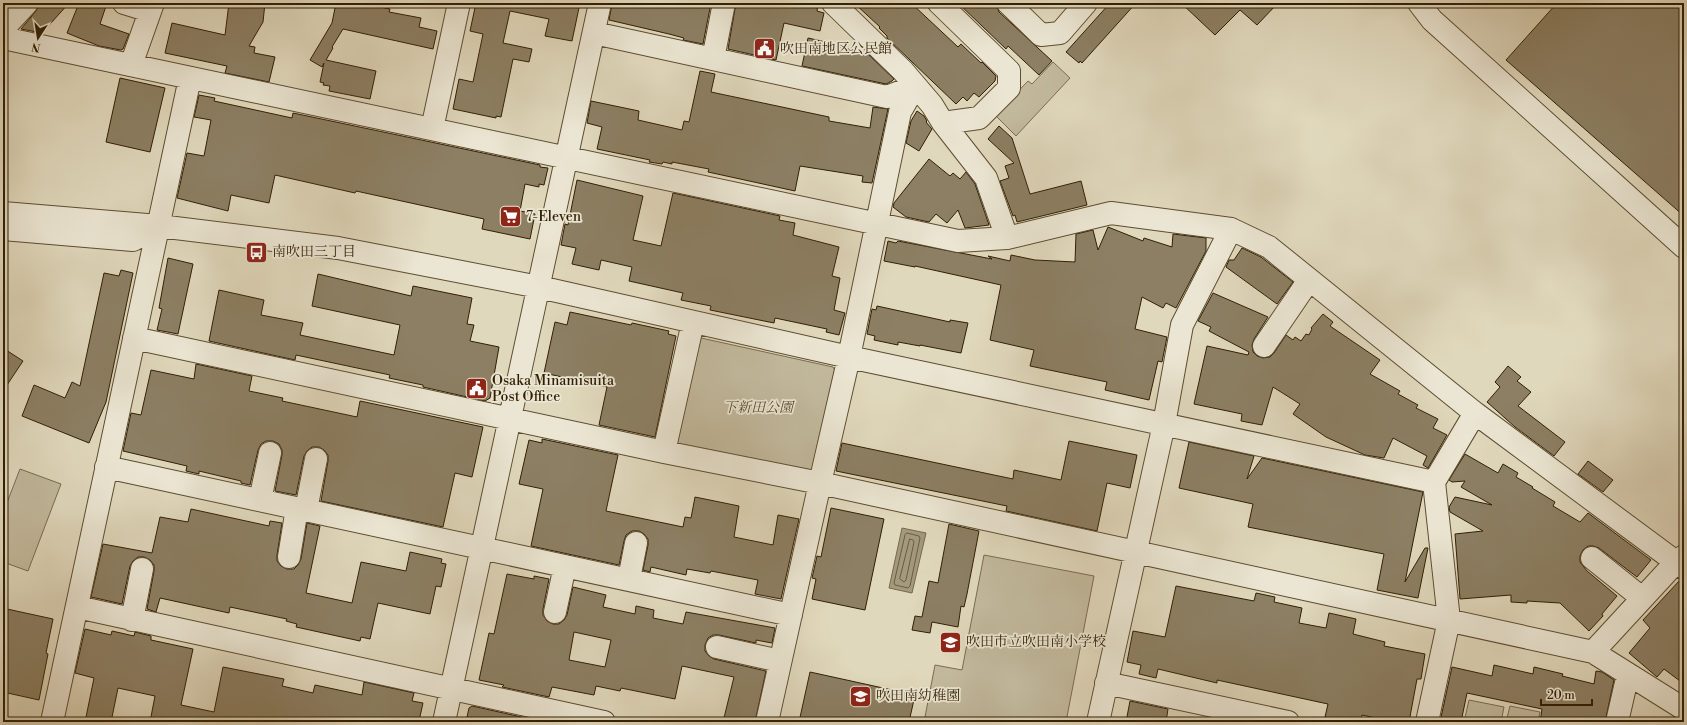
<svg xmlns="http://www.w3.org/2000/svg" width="1687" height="725" viewBox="0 0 1687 725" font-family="'Libre Bodoni','Noto Serif JP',serif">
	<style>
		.green { fill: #c2b99d; stroke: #7a6c50 }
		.water { fill: #a4997d; stroke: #76684c }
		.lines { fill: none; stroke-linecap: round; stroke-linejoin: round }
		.shore { stroke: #6a5c40; stroke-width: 1 }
		.building { fill: #8c7f63; stroke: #311f03; fill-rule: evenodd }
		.minor-casing { stroke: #5d4d31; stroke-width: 24 }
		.minor { stroke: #ebe6d3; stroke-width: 22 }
		.labels { text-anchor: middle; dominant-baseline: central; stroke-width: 3.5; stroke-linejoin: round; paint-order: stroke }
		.poi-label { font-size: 14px; fill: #311f03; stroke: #ebe6d3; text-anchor: start }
		.park-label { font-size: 14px; font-style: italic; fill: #5c4d31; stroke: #ebe6d3 }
	</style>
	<rect width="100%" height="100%" fill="#e0d8bc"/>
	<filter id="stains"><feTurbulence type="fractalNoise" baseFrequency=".005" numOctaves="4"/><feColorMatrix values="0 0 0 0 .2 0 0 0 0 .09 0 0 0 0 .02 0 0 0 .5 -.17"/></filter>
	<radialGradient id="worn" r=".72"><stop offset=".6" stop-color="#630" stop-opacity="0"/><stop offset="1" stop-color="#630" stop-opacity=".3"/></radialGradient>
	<path class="green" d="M1053,62L1070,78L1016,136L995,115L1028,81L1032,84Z
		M701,338L833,367L837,374L817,469L808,476L679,447L673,439L694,341Z
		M20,469L61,484L28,571L3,562V513Z
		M984,555L1094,576L1066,722H924L935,665L962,670Z
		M1469,700L1504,707L1501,722H1464Z
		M1510,706L1540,712L1538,722H1506Z"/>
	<path class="water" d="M902,528L926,533L912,593L889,588Z"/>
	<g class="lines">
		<path class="shore" d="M907,533L919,536L920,538L910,586L908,588L895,585L894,583L905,535Z
			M910,539L913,540L914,542L906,580L904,582L900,579Z"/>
	</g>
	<path class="building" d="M39,3H69L42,33L21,29L36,11Z
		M79,3H99L106,6L100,24L129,34L123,49L121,50L99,46L67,33Z
		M229,3H265L263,22L249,46L255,47L254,53L275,57L269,82L225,73L227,66L165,53L172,23L225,35Z
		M336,3H360L390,9L389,12L421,18L419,27L437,31L433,49L343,29L332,47L333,48L326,60L376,71L370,99L329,91L330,86L323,85L324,83L320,82L324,63L322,67L310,60L332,23Z
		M476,3H580L572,41L545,36L549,19L510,11L503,43L532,49L529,62L513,59L501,117L496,116V118L453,109L459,79L473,82L483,34L470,31Z
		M628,3H711L703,44L683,40L684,38L669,34L609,20L612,4L627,7Z
		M736,3H818L817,11L824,13L820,31L784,23L776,60L728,49Z
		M854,3H911L958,47L961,44L981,63L982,62L996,76L995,81L979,97L974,93L967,101L963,97L956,104L887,38V36L879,28L880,27Z
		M958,3H996L999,12L1052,61L1039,75L1008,46L1006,49Z
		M1110,3H1136L1082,63L1080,61L1079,63L1066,52Z
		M1181,3H1278L1257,25L1240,10L1215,35Z
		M1557,3H1684V216L1506,60Z
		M808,38L830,43V45L867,53L894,79L892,81L886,84L802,66Z
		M700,71L715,74L711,92L829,117V121L870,128L873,107L888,109L872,183L862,182L863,176L800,166L795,191L708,172L709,169L672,162V164L663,162L662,164L649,162L650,160L597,149L602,127L587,123L591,101L639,111L638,120L682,130L684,121L689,122Z
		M120,78L165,88L150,152L106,142Z
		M199,95L215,98L214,101L292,118L293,113L540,165V167L548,168L544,185L539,184V187L525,184L520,211L535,214L530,239L482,229L484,219L356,191L355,193L275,175L269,203L231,195L228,211L177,198L187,153L204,156L211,120L194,117Z
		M917,111L924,116L927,121L926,122L932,129L919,151L906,143L911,121Z
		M999,126L1012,138L1030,194L1081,181L1087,205L1017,222L1015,215L1013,216L1000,181L1009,178L1005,166L1014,163L988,139Z
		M929,159L950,176L953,173L960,179L966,172L975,184L989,225L965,228L958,210L947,223L936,214L929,222L906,217L893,207L894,203Z
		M577,180L643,196L633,240L661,246L673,193L780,216L779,220L795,223L793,235L839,247L832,276L840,278L834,310L845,313L839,335L826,332L827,329L775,318L774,323L710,310L711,306L681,300L683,293L629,281L632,267L601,260L599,270L572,264L576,248L561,245L565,224L568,225Z
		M1108,227L1143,241L1144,238L1172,247L1173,234L1206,238V251L1176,308L1166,303L1163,308L1142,297L1135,329L1167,337L1162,362L1158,361L1149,400L1105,390L1107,382L1030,366L1034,350L990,340L1001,285L915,266V267L884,261L888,241L896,243L898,241L992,259L988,256L1010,261L1011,255L1035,260L1075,262L1076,234L1093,230L1098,250Z
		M1242,248L1261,257L1293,282L1277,304L1226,267L1229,260H1234Z
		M168,258L193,264L178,334L157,330L162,309L159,308Z
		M121,270L133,273L106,402L89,443L22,416L34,385L65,398L72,382L80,386L104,273L119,276Z
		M318,274L411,296L413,286L472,298L467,324L474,325L470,341L499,347L490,398L485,401L423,387V385L389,378L390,375L296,355L295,360L209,341L219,290L264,300L261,315L303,323L300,335L394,355L400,325L312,306Z
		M1213,293L1268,317L1254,339L1252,345L1253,352L1257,356L1263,358L1270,357L1274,353L1286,335L1293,340L1295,337L1301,341L1306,334L1309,335L1312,329L1311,328L1323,314L1333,322L1330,326L1380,360L1370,374L1400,391L1398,394L1418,405L1416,408L1438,419L1433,428L1447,435L1428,468L1423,465L1427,456L1393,438L1384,458L1365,455L1326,437L1293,414L1300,404L1273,387L1262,425L1241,421L1242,414L1194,404L1207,346L1248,355L1249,352L1209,331L1211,327L1198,321Z
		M877,306L950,322V320L968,323L961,353L920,345V346L898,342V345L874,340L875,336L867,334L872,309L876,310Z
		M570,312L631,325L632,323L669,331L668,334L676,336L655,437L599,425L607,387L544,373L555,322L567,325Z
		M3,348L23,361L3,391Z
		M196,364L252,376L249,391L283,398L282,401L357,417L360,401L483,427L472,477L455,473L443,527L321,501L328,461V455L324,450L319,447H312L307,451L304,456L296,495L275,491L282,455V450L279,444L273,441H266L261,444L258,450L250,485L241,483V481L199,471V474L186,471L187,466L123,451L131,413L141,415L151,370L194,379Z
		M1508,366L1521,377L1517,381L1531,392L1518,406L1565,442L1554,456L1515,427L1487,402L1500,387L1495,382Z
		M542,439L618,455L606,511L683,527L685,517L691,518L695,497L739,506L734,537L773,545L778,515L799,519L781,599L755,594L758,580L711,571L710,573L687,569L686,575L651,567L650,572L643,570L648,545V539L644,534L639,531H632L626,535L624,541L619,565L531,546L543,489L519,484L529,440L542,443Z
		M1069,441L1137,455L1130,488L1107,483L1097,531L1006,511L1007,506L836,471L842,443L1013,479L1014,470L1061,480Z
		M1189,442L1254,456L1247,479L1262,458L1423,492L1405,582L1425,548H1428L1418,598L1377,590L1384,554L1248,527L1253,504L1179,488Z
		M1465,454L1498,473L1503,464L1518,473L1516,477L1533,487L1532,488L1555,502L1553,506L1580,522L1588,513L1651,560L1637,577L1599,548L1593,546H1588L1583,550L1580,556V562L1587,571L1617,596L1602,614L1603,616L1589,631L1560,603L1527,601V603L1511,602V595L1460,599L1455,534L1483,531L1450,512L1449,507L1455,497L1492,505L1461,487L1465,481L1452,482L1449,480Z
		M1588,461L1613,480L1603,492L1578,474Z
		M831,508L884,519L865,610L812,599L816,579L812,578L817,556L821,557Z
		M191,509L269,526L270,521L282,523L277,555V561L281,566L287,569H294L298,565L301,559L307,523L320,526L306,593L352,603L361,562L406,571L410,552L442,559L441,563L446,564L441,587L436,586L430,614L378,603L370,639L361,637L360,641L296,627L297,624L286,621L287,619L230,607L229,613L160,598L156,612L147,609L154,571V565L150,560L144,557H138L133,561L130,566L122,604L91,597L103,544L152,553L160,517L188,522Z
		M949,524L979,531L967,594L964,607L961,606L958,627L932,622L930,633L912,630L915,616L922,617L929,581L938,583Z
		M507,574L534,579V576L549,579L543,609V615L547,621L553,624H559L564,620L567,615L573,587L606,595L603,607L635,614L636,606L654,610L653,618L683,624L686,612L775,628L772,643L756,640V643L719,635H713L708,638L705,645V651L709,656L714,659L766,671L755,722H723L734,677L682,666L675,699L621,688L620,691L596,686L594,695L552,687L549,697L502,687L504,685L479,680L489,633L494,634ZM574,632L611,640L605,667L569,660Z
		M1680,580H1684V684L1664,669L1657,677L1629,653L1650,628L1643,620Z
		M1176,586L1254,601L1256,593L1275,597L1274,602L1302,608L1299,623L1326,628L1329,613L1356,619L1353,634L1385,642L1384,646L1425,654L1421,679H1417L1409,722H1394L1362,715L1361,719L1353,718L1352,722H1348L1325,717L1328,704L1217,680V683L1158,669L1156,678L1139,674L1141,665L1127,662L1133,631L1165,637Z
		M7,609L53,619L46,653L48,654L39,700L3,692V629Z
		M85,629L111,635L112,631L134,636L135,632L151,636V640L193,649L181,705L214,712L223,667L284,679L282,686L313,693L315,685L362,695L364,682L414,693L412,701L423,703L419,721L409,719L408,722H150L155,696L118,688L111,722H85L94,678L75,673Z
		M1494,665L1533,674L1534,667L1563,674L1562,676L1594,684L1596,671L1602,672L1614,680L1605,722H1540L1542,709L1467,693L1461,722H1440L1452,667L1492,676Z
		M810,672L915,695L909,722H799Z
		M1130,701L1168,709L1166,722H1126Z
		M472,706L544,722H488L467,717L469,708Z"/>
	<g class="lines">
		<defs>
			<path id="minor" d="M124,3L150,11
				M833,3L903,71L932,105L943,123L986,178L1007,238
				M939,3L1009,71V88L979,118L943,123
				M1008,3L1041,35L1060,33L1086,3
				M1419,3L1432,20L1684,247
				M3,29L27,3
				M594,33L887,97L915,86
				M3,38L958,241L1007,238L1111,213L1231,229L1269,247L1475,413L1684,568
				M713,59L724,3
				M131,65L153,3
				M432,129L459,3
				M3,213L159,226L338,248L539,287L849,357L1434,482
				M3,229L133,240L159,226
				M134,338L664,452L820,483L1593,652L1676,562L1684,556
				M1264,346L1309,280
				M664,452L693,322
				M106,467L791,615
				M260,500L270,453
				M306,510L316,459
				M289,557L297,508
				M1592,558L1642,598
				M629,579L636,543
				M77,607L604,722
				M555,612L565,566
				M132,620L142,569
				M717,647L780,661
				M1593,652L1684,709
				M1106,683L1288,722
				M52,722L190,78
				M444,722L600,3
				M767,722L820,483L849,357L900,112L915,86
				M1098,722L1164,424L1182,325L1231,229
				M1427,722L1449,620L1434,482L1475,413
				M1617,722L1628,674"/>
		</defs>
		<use href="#minor" class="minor-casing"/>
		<use href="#minor" class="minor"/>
	</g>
	<defs>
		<symbol id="civic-square" viewBox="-11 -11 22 22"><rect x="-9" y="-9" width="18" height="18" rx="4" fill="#8f2418" stroke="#ebe6d3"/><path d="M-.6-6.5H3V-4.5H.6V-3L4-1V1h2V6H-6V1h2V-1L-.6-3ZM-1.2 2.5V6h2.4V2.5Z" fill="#fff"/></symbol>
		<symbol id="supermarket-square" viewBox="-11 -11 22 22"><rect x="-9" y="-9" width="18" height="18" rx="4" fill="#8f2418" stroke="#ebe6d3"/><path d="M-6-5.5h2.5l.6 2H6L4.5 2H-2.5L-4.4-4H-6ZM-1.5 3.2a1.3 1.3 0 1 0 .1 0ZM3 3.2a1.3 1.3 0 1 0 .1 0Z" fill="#fff"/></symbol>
		<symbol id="bus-square" viewBox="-11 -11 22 22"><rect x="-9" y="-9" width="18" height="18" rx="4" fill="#8f2418" stroke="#ebe6d3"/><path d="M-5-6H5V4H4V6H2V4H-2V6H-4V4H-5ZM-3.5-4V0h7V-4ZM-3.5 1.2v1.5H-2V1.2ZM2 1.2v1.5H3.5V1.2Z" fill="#fff"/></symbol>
		<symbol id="school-square" viewBox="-11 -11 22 22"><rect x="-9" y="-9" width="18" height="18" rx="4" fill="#8f2418" stroke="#ebe6d3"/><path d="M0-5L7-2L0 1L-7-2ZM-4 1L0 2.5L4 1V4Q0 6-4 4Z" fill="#fff"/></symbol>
	</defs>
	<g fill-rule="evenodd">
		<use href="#civic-square" x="752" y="36" width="25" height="25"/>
		<use href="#supermarket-square" x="498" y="204" width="25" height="25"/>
		<use href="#bus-square" x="244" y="240" width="25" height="25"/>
		<use href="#civic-square" x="464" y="376" width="25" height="25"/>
		<use href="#school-square" x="938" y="630" width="25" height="25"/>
		<use href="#school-square" x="848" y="684" width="25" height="25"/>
	</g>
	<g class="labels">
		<g class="poi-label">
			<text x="780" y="49">吹田南地区公民館</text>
			<text x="526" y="217">7-Eleven</text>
			<text x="272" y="252">南吹田三丁目</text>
			<text x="492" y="381">Osaka Minamisuita<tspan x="492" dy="16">Post Office</tspan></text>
			<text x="966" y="642">吹田市立吹田南小学校</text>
			<text x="876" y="696">吹田南幼稚園</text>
		</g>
		<g class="park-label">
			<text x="758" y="408">下新田公園</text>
		</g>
	</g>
	<rect width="1687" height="725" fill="none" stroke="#e0d8bc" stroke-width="16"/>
	<rect x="4" y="4" width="1679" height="717" fill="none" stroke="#311f03" stroke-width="2"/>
	<rect x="8" y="8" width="1671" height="709" fill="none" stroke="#311f03"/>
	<g transform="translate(38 38) rotate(192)" stroke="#ebe6d3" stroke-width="3" paint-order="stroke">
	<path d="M0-3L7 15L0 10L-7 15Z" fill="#311f03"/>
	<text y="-6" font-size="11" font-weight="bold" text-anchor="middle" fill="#311f03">N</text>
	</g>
	<path d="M1541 699v6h51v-6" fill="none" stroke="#311f03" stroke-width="2"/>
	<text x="1547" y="699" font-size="12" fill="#311f03" stroke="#ebe6d3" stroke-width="3" paint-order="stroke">20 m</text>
	<rect width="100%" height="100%" filter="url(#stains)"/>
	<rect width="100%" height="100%" fill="url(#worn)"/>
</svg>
